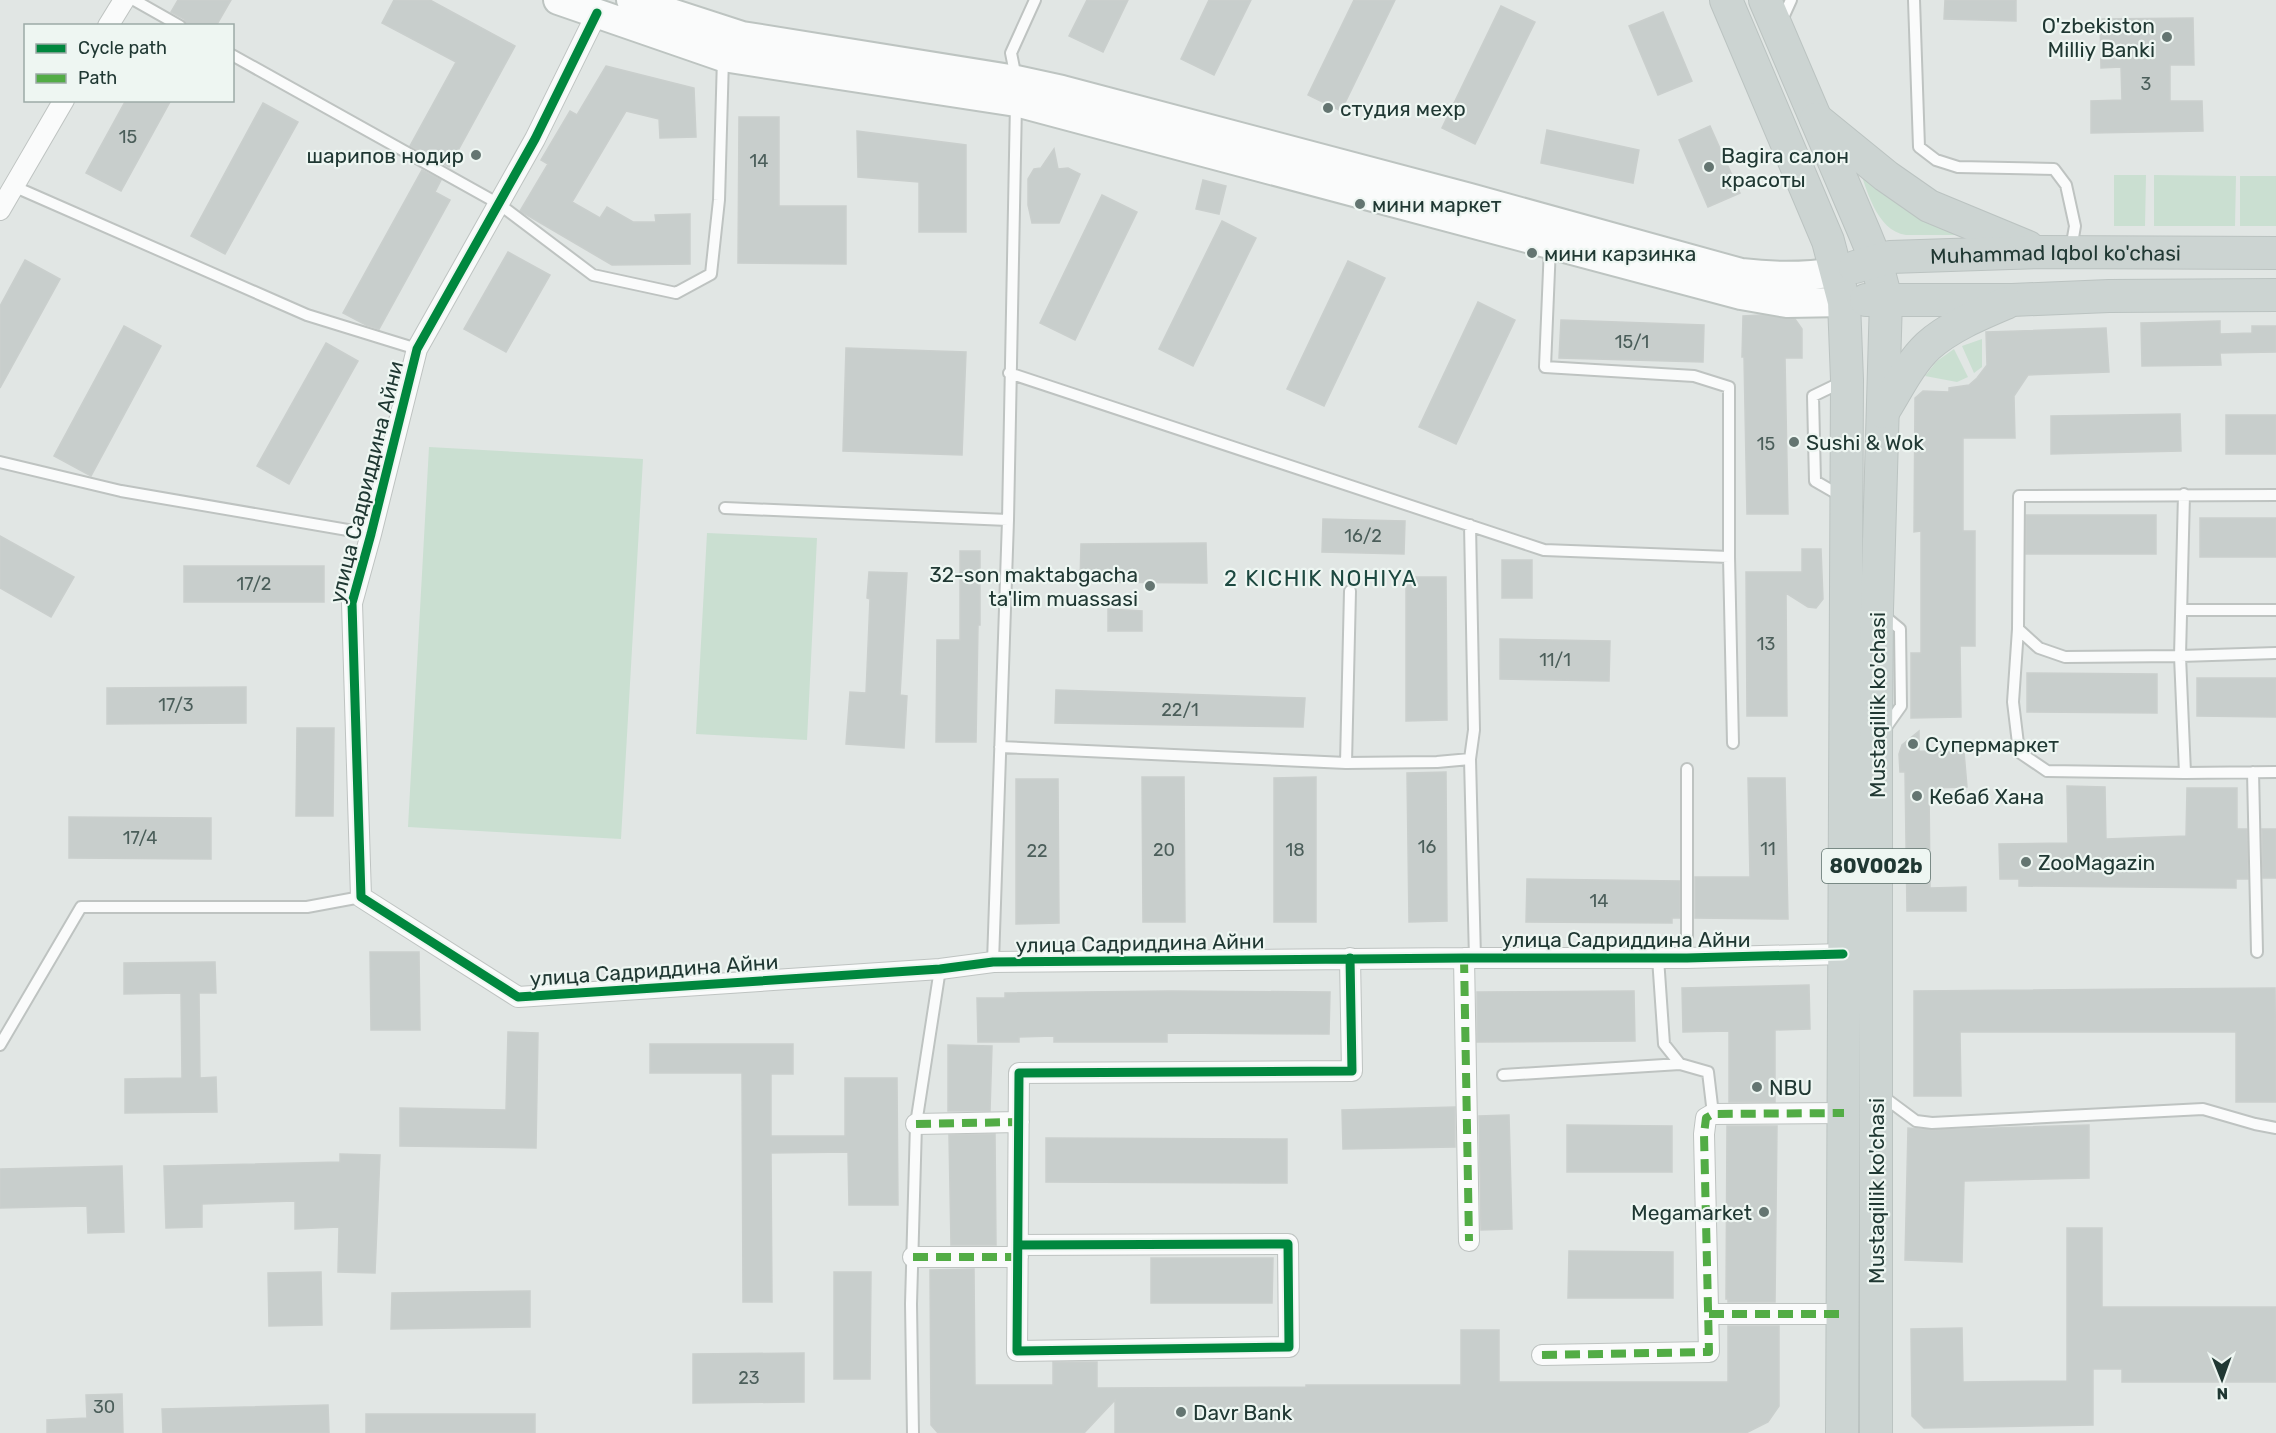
<svg xmlns="http://www.w3.org/2000/svg" width="2276" height="1433" viewBox="0 0 2276 1433" font-family="Rubik,sans-serif">
	<style>
		.green { fill: #cadfd1 }
		.building { fill: #c8cecc; stroke: #cacfcd; stroke-width: 1.5 }
		.lines { fill: none; stroke-linecap: round; stroke-linejoin: round }
		.service-casing { stroke: #bec3c1; stroke-width: 14 }
		.minor-casing { stroke: #bec3c1; stroke-width: 22 }
		.secondary-casing { stroke: #bdc4c1; stroke-width: 32 }
		.primary-casing { stroke: #bbc3c1; stroke-width: 34 }
		.service { stroke: #fafbfb; stroke-width: 10 }
		.minor { stroke: #fafbfb; stroke-width: 20 }
		.secondary { stroke: #fafbfb; stroke-width: 28 }
		.primary { stroke: #ccd4d2; stroke-width: 32 }
		.quiet { stroke: #52ac45; stroke-width: 8; stroke-dasharray: 15 8; stroke-linecap: butt }
		.cycleway-casing { stroke: #eef6f2; stroke-width: 13 }
		.cycleway { stroke: #00873e; stroke-width: 9 }
		.poi-dot { fill: #647571; stroke: #eef6f2; stroke-width: 2 }
		.labels { text-anchor: middle; dominant-baseline: central; stroke-width: 4.5; stroke-linejoin: round; paint-order: stroke }
		.number-label { font-size: 18px; fill: #4b5e5a }
		.shield { fill: #eef6f2; stroke: #5e716c; stroke-width: 1.5 }
		.shield-label { font-size: 20px; font-weight: bold; fill: #203833 }
		.poi-label { font-size: 21px; fill: #203833; stroke: #eef6f2; text-anchor: start }
		.street-label { font-size: 21px; fill: #203833; stroke: #eef6f2 }
		.neighbourhood-label { font-size: 22px; letter-spacing: 1.5px; fill: #1d4941; stroke: #eef6f2 }
	</style>
	<rect width="100%" height="100%" fill="#e1e6e4"/>
	<path class="green" d="M1857,163L1975,235H1906C1875,230 1867,188 1857,163Z
		M2114,175H2146L2145,226H2114Z
		M2154,175L2236,176L2235,226H2154Z
		M2240,176H2276V226H2240Z
		M1982,339V367L1974,373L1962,346Z
		M1954,349L1968,377L1957,382L1925,376L1937,361Z
		M429,447L643,459L621,839L408,827Z
		M707,533L817,538L807,740L696,734Z"/>
	<path class="building" d="M178,0H231L216,26L187,25L184,19L171,12Z
		M394,0H430L515,46L449,167L410,146L456,62L382,23Z
		M1087,0H1128L1103,52L1069,36Z
		M1209,0H1251L1214,75L1181,59Z
		M1354,0H1395L1341,111L1308,95Z
		M1945,0H2016V21L1944,19Z
		M1501,6L1535,22L1475,144L1442,128Z
		M1663,12L1692,81L1658,95L1629,26Z
		M2193,18L2194,65H2170V101H2202L2203,131L2091,133V101L2122,100L2121,67L2101,68L2100,19Z
		M606,66L694,88L696,137L660,138L659,119L626,111L572,202L600,218L607,207L633,222H656L655,215L690,214V264L612,265L520,211L548,164L541,160L570,111L577,115Z
		M126,100H171L121,191L86,173Z
		M263,103L298,122L225,254L191,236Z
		M739,117H779V206H846V264L738,263Z
		M1710,126L1740,193L1708,207L1679,140Z
		M1547,130L1639,150L1633,183L1541,163Z
		M857,131L966,145V232H919V182L858,177Z
		M1054,149L1058,169L1068,168L1080,174L1059,223H1032L1028,205V179L1034,169L1041,168Z
		M422,170L441,180L435,192L450,200L379,329L366,325L343,313Z
		M1203,180L1226,186L1219,214L1196,209Z
		M1102,195L1137,212L1075,340L1040,323Z
		M1222,221L1256,238L1193,366L1159,349Z
		M508,252L550,275L506,352L464,329Z
		M25,260L60,279L0,388V306Z
		M1348,261L1385,278L1324,406L1287,389Z
		M1478,302L1515,320L1456,444L1419,427Z
		M1761,315L1795,319L1802,329V358H1785L1788,514H1747L1744,357H1742L1743,316Z
		M1561,320L1704,325L1703,362L1559,358Z
		M2220,321V334L2252,333V326H2276V352L2220,353L2221,365L2142,366L2141,323Z
		M124,326L161,346L91,476L54,456Z
		M2106,328L2109,372L2028,375L2014,396L2015,438H1963V531H1975V646H1960L1961,717L1911,718V653H1921V531L1914,532L1915,398L1923,391L1949,392V388L1969,385L1977,378L1987,365L1986,332Z
		M326,343L358,361L289,484L257,466Z
		M846,348L966,352L962,455L843,451Z
		M2180,414L2181,451L2051,454V416Z
		M2226,415H2276V454H2226Z
		M2026,515H2156V554H2026Z
		M2200,518H2276V557H2200Z
		M1323,519L1405,521L1404,554L1322,552Z
		M0,536L74,577L51,617L0,588Z
		M1206,543L1207,583L1080,582L1081,544Z
		M1802,549H1821L1823,599L1816,608L1808,607L1786,593L1787,716H1747L1746,572H1802Z
		M960,551H980V625H978L976,742H936L937,640H960Z
		M1502,560H1532V598H1502Z
		M184,566H324V602H184Z
		M869,572L907,573L900,695L907,696L904,748L846,744L850,692L866,693L870,599L867,598Z
		M1406,577H1446L1447,720L1406,721Z
		M1108,609L1142,611V631H1108Z
		M1500,639L1610,641L1609,681L1500,679Z
		M2027,673L2157,674V713L2027,712Z
		M2197,678H2276V717L2197,716Z
		M246,687V723L107,724V688Z
		M1056,690L1305,698L1303,727L1055,723Z
		M297,728H334L333,816H296Z
		M1919,731V751L1964,752L1967,787L1929,788L1930,888L1966,887V911H1907L1905,772H1900L1899,754L1902,745Z
		M1446,772L1447,921L1409,922L1407,773Z
		M1142,777H1184L1185,922H1143Z
		M1316,777V922H1274V778Z
		M1748,778H1785L1788,919L1695,918V877H1750Z
		M1016,779H1058L1059,923L1016,924Z
		M2067,786L2105,787L2106,839L2186,836L2187,788H2237V829H2247L2248,879H2236V888L2019,886V879H2000L1999,844L2068,843Z
		M69,817L211,818V859L69,858Z
		M2262,829H2276V878H2263Z
		M1527,879L1680,881V918H1672V923L1526,922Z
		M370,952H419L420,1030H371Z
		M215,962L216,993H199L200,1078L216,1077L217,1112L125,1113V1079L182,1078L181,993L124,994V963Z
		M1809,985L1810,1029L1775,1030V1102H1729V1031L1683,1032L1682,988Z
		M2275,988L2276,1102H2236V1032H1960L1961,1096H1914V991Z
		M1170,991L1330,992L1329,1034L1167,1033V1042H1054V1036L1019,1037V1042H978L977,998H1005V993Z
		M1634,991L1635,1041L1477,1042V992Z
		M508,1032L538,1033L536,1148L400,1146V1108L506,1110Z
		M650,1044H793V1074H771V1136H845V1078H897L898,1205H849L848,1152L771,1153L772,1302H743L742,1073H650Z
		M948,1045L992,1046L990,1111H948Z
		M1455,1107V1147L1343,1149L1342,1110Z
		M1509,1115L1512,1229L1481,1230L1479,1116Z
		M1567,1125L1672,1126V1172H1567Z
		M2089,1125V1178L1964,1181L1962,1262L1905,1260L1908,1128L1932,1130Z
		M1727,1126H1777L1775,1302H1728V1299H1726Z
		M995,1134L996,1245H951L949,1135Z
		M1046,1138L1287,1139V1183L1046,1182Z
		M340,1154L380,1155L375,1273L338,1272L339,1227L295,1229V1201L202,1204V1227L166,1228L164,1166L340,1162Z
		M122,1166L124,1232L88,1233L87,1206L0,1208V1169Z
		M2067,1228H2102V1307H2276V1382H2122V1369H2093V1425L1924,1428L1912,1416L1911,1329L1962,1328L1963,1382L2067,1381Z
		M1569,1251L1673,1252V1298H1568Z
		M1151,1258H1273L1272,1303H1151Z
		M974,1269L975,1385H1053V1362H1097V1388L1306,1387V1385H1461V1330H1499V1382H1728V1326H1779V1406L1768,1422L1746,1433H1115V1400L1084,1433H938L931,1425L930,1270Z
		M321,1272L322,1325L269,1326L268,1273Z
		M834,1272H871L870,1379H834Z
		M530,1291V1327L391,1329L392,1293Z
		M804,1353V1402L693,1403V1354Z
		M122,1394L123,1433H47V1420L87,1418L86,1395Z
		M328,1405L329,1433H163L162,1409Z
		M366,1414H535V1433H366Z"/>
	<g class="lines">
		<defs>
			<path id="service" d="M134,0L180,26
				M1914,0L1919,147L1936,160L1958,167L2054,169L2066,185L2075,226L2071,249
				M1781,22L1791,0
				M232,55L499,204L593,275L676,293L711,274L719,200L723,58
				M1016,78L1011,53L1035,0
				M13,186L307,315L417,349
				M1550,246L1545,367L1694,376L1729,387V557L1733,743
				M1009,373L1544,550L1729,557
				M0,462L121,491L371,534
				M2276,495L2019,496L2018,629L2013,702L2019,752L2047,771L2185,773L2276,772
				M1841,496L1815,481L1813,396L1844,381
				M725,508L1008,520
				M2181,610H2276
				M1883,615L1900,629L1901,706L1884,730
				M2018,629L2039,648L2065,657L2180,656L2184,494
				M1000,747L1346,763L1437,762L1470,759L1474,730L1470,525
				M1470,759L1475,958
				M1346,763L1350,591
				M2253,772L2257,952
				M2185,773L2180,656L2276,653
				M1658,958L1664,1044L1680,1064L1708,1072L1713,1114
				M1687,958V769
				M993,962L1008,520L1016,103
				M0,1045L81,907H307L361,897
				M1503,1075L1680,1064
				M1881,1095L1916,1121L1932,1123L2203,1109L2255,1124L2276,1128
				M913,1433L911,1304L916,1124L940,969"/>
			<path id="minor" d="M597,13L535,139L417,349L371,534L352,603L361,897L518,997L940,969L993,962L1464,958H1687L1843,954
				M108,26L124,0
				M0,210L64,100
				M1464,958L1469,1241
				M916,1124L1019,1122
				M1018,1245L1288,1244L1289,1347L1017,1351L1019,1073L1352,1071L1350,958
				M913,1257H1018
				M1709,1314H1843
				M1542,1355L1709,1352L1704,1134L1706,1118L1713,1114L1844,1113"/>
			<path id="secondary" d="M558,0L723,57L1016,102L1741,295L1787,303L1844,302
				M631,0L742,36L1016,80L1062,90L1470,198L1741,273C1774,277 1804,277 1837,272"/>
			<g id="primary">
				<path d="M1726,0L1828,241L1844,302L1847,380L1842,1433"/>
				<path d="M1765,0L1865,234L1876,261L1886,299L1877,610L1876,740V1433"/>
				<path d="M1816,119L1886,176L1929,206L2028,247"/>
				<path id="s1" d="M1855,267L1890,257L2040,252L2276,253"/>
				<path d="M1866,300H2012L2109,296L2276,295"/>
				<path d="M1883,412C1897,390 1909,364 1928,346C1949,327 1980,314 2006,303"/>
			</g>
		</defs>
		<use href="#service" class="service-casing"/>
		<use href="#minor" class="minor-casing"/>
		<use href="#secondary" class="secondary-casing"/>
		<use href="#primary" class="primary-casing"/>
		<use href="#service" class="service"/>
		<use href="#minor" class="minor"/>
		<use href="#secondary" class="secondary"/>
		<use href="#primary" class="primary"/>
		<path class="quiet" d="M1464,958L1469,1241
			M916,1124L1019,1122
			M913,1257H1018
			M1709,1314H1843
			M1542,1355L1709,1352L1704,1134L1706,1118L1713,1114L1844,1113"/>
		<defs>
			<path id="cycleway" d="M597,13L535,139L417,349L371,534L352,603L361,897L518,997L940,969L993,962L1464,958H1687L1843,954
				M1018,1245L1288,1244L1289,1347L1017,1351L1019,1073L1352,1071L1350,958"/>
		</defs>
		<use href="#cycleway" class="cycleway-casing"/>
		<use href="#cycleway" class="cycleway"/>
	</g>
	<g class="poi-dot">
		<circle cx="2167" cy="37" r="6"/>
		<circle cx="1328" cy="108" r="6"/>
		<circle cx="476" cy="155" r="6"/>
		<circle cx="1709" cy="167" r="6"/>
		<circle cx="1360" cy="204" r="6"/>
		<circle cx="1532" cy="253" r="6"/>
		<circle cx="1794" cy="442" r="6"/>
		<circle cx="1150" cy="586" r="6"/>
		<circle cx="1913" cy="744" r="6"/>
		<circle cx="1917" cy="796" r="6"/>
		<circle cx="2026" cy="862" r="6"/>
		<circle cx="1757" cy="1087" r="6"/>
		<circle cx="1764" cy="1212" r="6"/>
		<circle cx="1181" cy="1412" r="6"/>
	</g>
	<g class="labels">
		<g class="number-label">
			<text x="2146" y="84">3</text>
			<text x="128" y="137">15</text>
			<text x="759" y="161">14</text>
			<text x="1632" y="342">15/1</text>
			<text x="1766" y="444">15</text>
			<text x="1363" y="536">16/2</text>
			<text x="254" y="584">17/2</text>
			<text x="1766" y="644">13</text>
			<text x="1555" y="660">11/1</text>
			<text x="176" y="705">17/3</text>
			<text x="1180" y="710">22/1</text>
			<text x="140" y="838">17/4</text>
			<text x="1427" y="847">16</text>
			<text x="1768" y="849">11</text>
			<text x="1164" y="850">20</text>
			<text x="1295" y="850">18</text>
			<text x="1037" y="851">22</text>
			<text x="1599" y="901">14</text>
			<text x="749" y="1378">23</text>
			<text x="104" y="1407">30</text>
		</g>
		<rect class="shield" x="1822" y="849" width="108" height="34" rx="4.5"/>
		<g class="shield-label">
			<text x="1876" y="866">80V002b</text>
		</g>
		<g class="poi-label">
			<text x="2155" y="25" text-anchor="end">O'zbekiston<tspan x="2155" dy="24">Milliy Banki</tspan></text>
			<text x="1340" y="108">студия мехр</text>
			<text x="464" y="155" text-anchor="end">шарипов нодир</text>
			<text x="1721" y="155">Bagira салон<tspan x="1721" dy="24">красоты</tspan></text>
			<text x="1372" y="204">мини маркет</text>
			<text x="1544" y="253">мини карзинка</text>
			<text x="1806" y="442">Sushi &amp; Wok</text>
			<text x="1138" y="574" text-anchor="end">32-son maktabgacha<tspan x="1138" dy="24">ta'lim muassasi</tspan></text>
			<text x="1925" y="744">Супермаркет</text>
			<text x="1929" y="796">Кебаб Хана</text>
			<text x="2038" y="862">ZooMagazin</text>
			<text x="1769" y="1087">NBU</text>
			<text x="1752" y="1212" text-anchor="end">Megamarket</text>
			<text x="1193" y="1412">Davr Bank</text>
		</g>
		<g class="street-label">
			<text stroke="none"><textPath href="#s1" startOffset="202">Muhammad Iqbol ko'chasi</textPath></text>
			<text transform="translate(366 482) rotate(-76)">улица Садриддина Айни</text>
			<text transform="translate(1877 705) rotate(-90)">Mustaqillik ko'chasi</text>
			<text x="1626" y="939">улица Садриддина Айни</text>
			<text transform="translate(1140 943) rotate(-1)">улица Садриддина Айни</text>
			<text transform="translate(654 970) rotate(-4)">улица Садриддина Айни</text>
			<text transform="translate(1876 1191) rotate(-90)">Mustaqillik ko'chasi</text>
		</g>
		<g class="neighbourhood-label">
			<text x="1321" y="578">2 KICHIK NOHIYA</text>
		</g>
	</g>
	<rect x="24" y="24" width="210" height="78" fill="#eef6f2" stroke="#9caaa6" stroke-width="1.5"/>
	<rect x="36" y="44" width="30" height="9" fill="#00873e" stroke="#9caaa6" stroke-width="1.5"/>
	<text x="78" y="54" font-size="18" fill="#203833">Cycle path</text>
	<rect x="36" y="74" width="30" height="9" fill="#52ac45" stroke="#9caaa6" stroke-width="1.5"/>
	<text x="78" y="84" font-size="18" fill="#203833">Path</text>
	<g transform="translate(2222 1379) rotate(179)" stroke="#eef6f2" stroke-width="4.5" paint-order="stroke">
	<path d="M0-4.5L10 22L0 15L-10 22Z" fill="#203833"/>
	<text y="-9" font-size="16" font-weight="bold" text-anchor="middle" fill="#203833">N</text>
	</g>
</svg>
